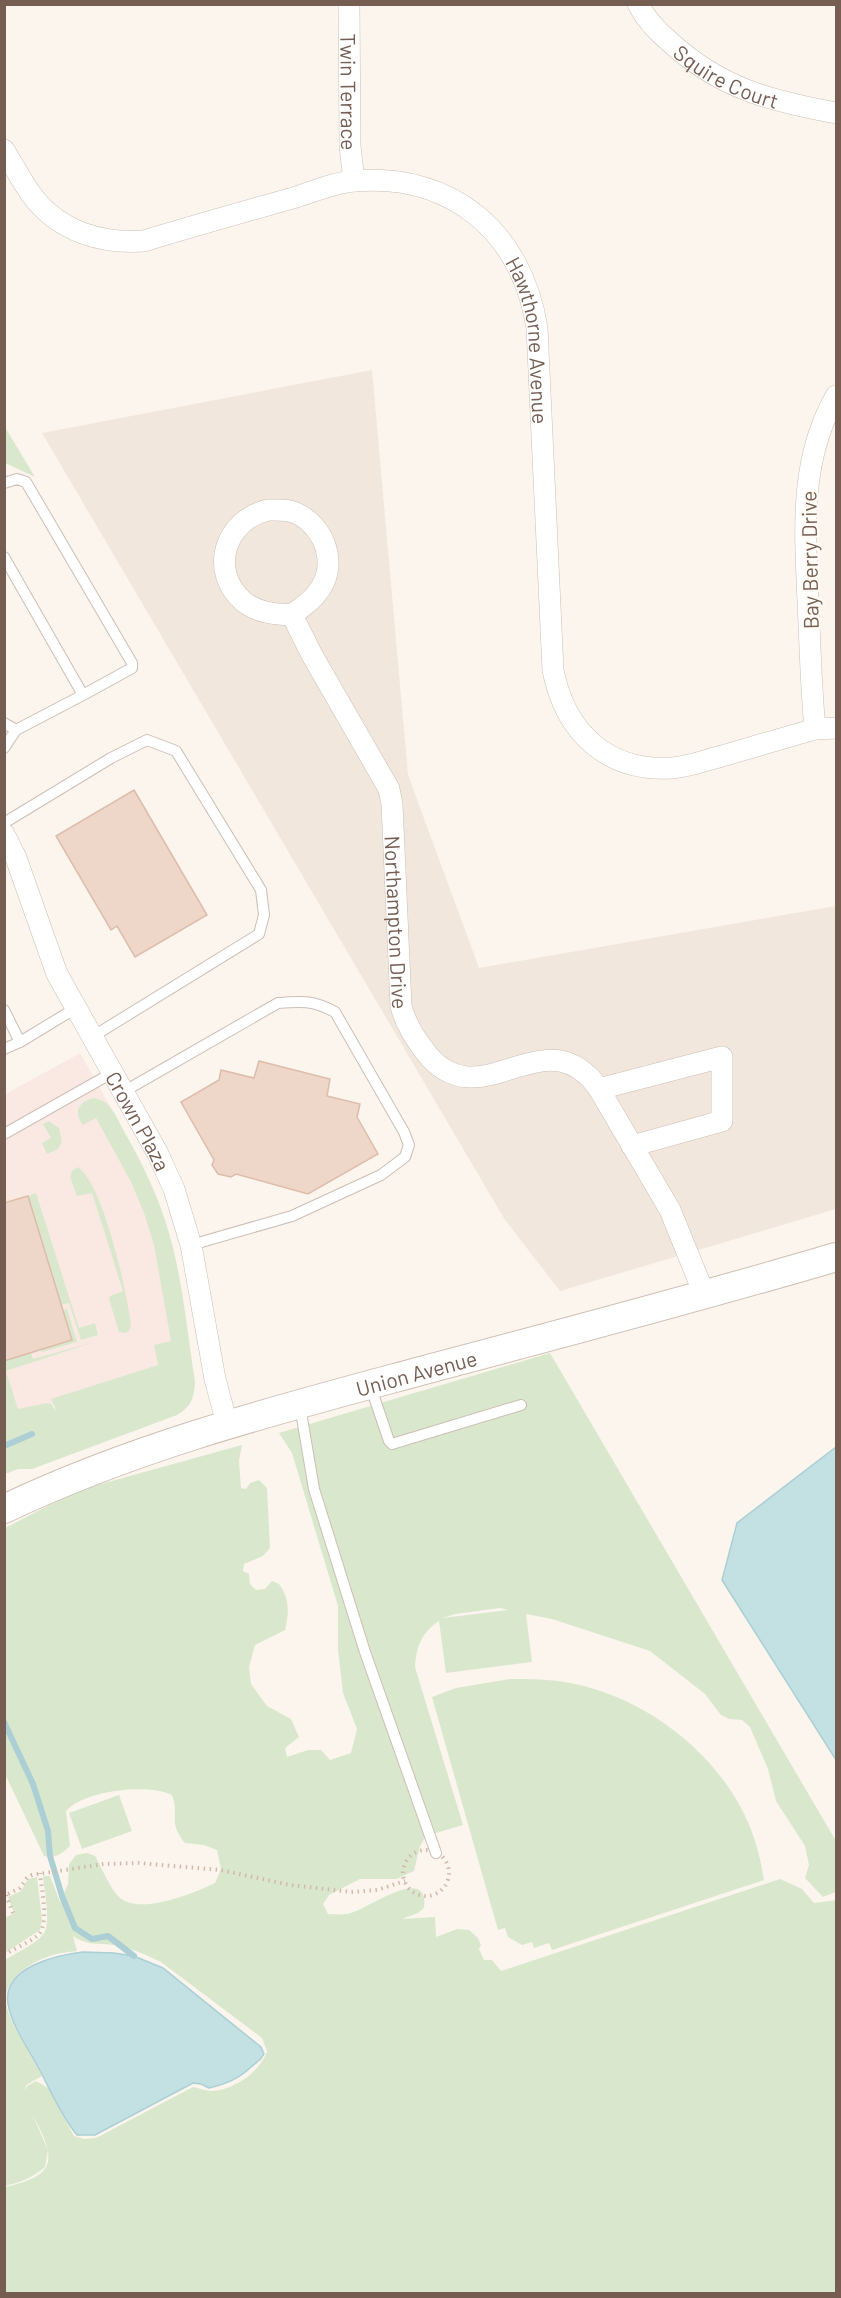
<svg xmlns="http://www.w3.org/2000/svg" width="841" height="2298" viewBox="0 0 841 2298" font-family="Barlow,sans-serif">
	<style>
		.residential { fill: #f2e7dd }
		.commercial { fill: #fae9e3 }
		.green { fill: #d9e8cd; fill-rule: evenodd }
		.water { fill: #c3e0e3; stroke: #abcfd4; stroke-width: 1.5 }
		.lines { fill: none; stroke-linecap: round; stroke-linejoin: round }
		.stream { stroke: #abcfd4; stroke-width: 6 }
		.building { fill: #eed6c8; stroke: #debcaa; stroke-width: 1.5 }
		.lane-casing { stroke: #cdbeb4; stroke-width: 12 }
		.street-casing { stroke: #cdbeb4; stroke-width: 22 }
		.secondary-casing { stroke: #cfbeb2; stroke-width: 30 }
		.path { stroke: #d3b9ab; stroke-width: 4; stroke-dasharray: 1.5 4.5; stroke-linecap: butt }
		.lane { stroke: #fff; stroke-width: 10 }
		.street { stroke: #fff; stroke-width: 21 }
		.secondary { stroke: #fff; stroke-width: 28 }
		.labels { text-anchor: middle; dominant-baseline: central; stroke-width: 5; stroke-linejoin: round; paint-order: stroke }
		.street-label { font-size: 21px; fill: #755d52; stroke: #fefaf4 }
	</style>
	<rect width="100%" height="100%" fill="#fbf5ee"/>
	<path class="residential" d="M372,370L408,775L479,968L836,906V1209L560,1291L505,1220L42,433Z"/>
	<path class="commercial" d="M80,1053L139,1158L156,1195L169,1234L179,1278L192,1362L14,1417L4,1387V1095Z"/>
	<path class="green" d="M4,427H5L35,477L5,463Z
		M93,1098C111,1099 117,1119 125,1133C143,1165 159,1198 169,1233C183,1281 187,1332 195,1381C194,1398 192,1406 177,1415L32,1469H18L5,1474L4,1361L31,1353L33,1359L94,1342L6,1371L18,1409L47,1403L51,1404L56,1410L51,1399L158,1365L154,1345L171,1341L154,1245L144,1213L131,1182L96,1118L83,1125C73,1112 78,1102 93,1098Z
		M49,1121L59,1128L62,1142L58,1149L47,1154L42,1143L51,1138L43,1124Z
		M78,1167C104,1185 127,1293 131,1325L129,1331L125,1333L119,1332L109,1299L110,1296L123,1291L92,1193L77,1196L70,1177L72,1171Z
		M36,1193L79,1328L95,1323L98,1335L81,1340L69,1303L61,1305L28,1196Z
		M67,1309L77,1342L42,1352L41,1349L72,1340L63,1310Z
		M550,1353L836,1841V1892L823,1897L805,1878L809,1865L805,1846L776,1801L768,1769L750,1727L742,1720L729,1719L721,1715L705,1694L650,1651L552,1619L526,1614L532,1662L446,1673L439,1621C422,1632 416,1647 415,1667L463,1825L426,1836L420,1846L414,1871L396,1879H360L329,1895L323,1904L328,1914C334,1914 341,1915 347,1914C364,1912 430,1861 424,1908L418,1913L402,1919L435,1917L436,1937L457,1929L469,1930L478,1938L481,1945L479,1949L484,1960H492L501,1971L780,1879L802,1889L814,1903L836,1900V2293H5V2187C57,2176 57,2159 33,2116L48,2150L45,2167C32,2178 21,2182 5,2186V1960C14,1954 38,1943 44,1933C51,1923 44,1889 43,1876H50L60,1902L68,1884L69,1864L76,1855L87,1853L95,1856C102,1868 109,1887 119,1897C139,1916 194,1893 215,1883L221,1869L217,1850L204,1845L185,1843C167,1821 180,1816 172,1795C149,1783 84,1790 66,1811L70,1846C61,1854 56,1859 44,1856L5,1774V1528L79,1490L242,1445L239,1461L241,1488L246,1489L250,1483L259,1480L267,1488L270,1548L263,1556L244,1564L243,1571L249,1574L250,1584L256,1590L265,1589L272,1581L279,1584C290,1599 289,1613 285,1630L255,1645L249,1667L251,1684L267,1706L291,1719L299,1737L285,1748L287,1757L308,1750H321L330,1760L351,1753L357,1729L343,1693L338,1650V1606L292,1453L279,1433ZM500,1608L508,1610L443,1618L455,1614ZM73,1936C87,1946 98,1943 115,1945C131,1948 146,1955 161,1962L262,2038L267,2051C261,2071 234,2090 212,2091C206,2091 199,2088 193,2087L96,2138L84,2139L74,2136L48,2088L36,2081L27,2086L25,2091L26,2085L42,2076C31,2055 11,2027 6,2004C2,1980 31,1962 50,1956C58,1953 69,1952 77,1951Z
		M510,1679C530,1679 551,1679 570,1683C646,1697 721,1755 750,1827C757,1844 761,1862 764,1880L552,1950L549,1943L534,1948L532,1942L522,1945L508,1937L505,1928L498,1930L432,1697L456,1688Z
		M119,1795L132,1831L82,1849L69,1813Z
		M37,1877L42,1919L40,1930L5,1953V1918L14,1913L8,1897L21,1891L28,1879Z"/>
	<path class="water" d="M836,1447V1760L722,1580L737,1523Z
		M83,1952L114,1953L134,1956L163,1968L261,2047L264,2054C260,2062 256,2062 250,2068C238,2079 226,2084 209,2088L201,2084L193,2083L95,2135H77C61,2116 50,2089 38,2067C27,2047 12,2026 8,2004C2,1967 57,1955 83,1952Z"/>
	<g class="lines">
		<path class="stream" d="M4,1446L32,1434
			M4,1722L33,1784L48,1831L50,1856L62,1896L75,1928L92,1939L108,1936L134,1956"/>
	</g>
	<path class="building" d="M134,790L207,915L135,957L117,926L111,930L56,836Z
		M259,1061L330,1079L327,1096L360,1104L357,1117L378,1154L308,1194L236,1174L231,1177L218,1174L212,1165L214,1160L181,1102L219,1080L221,1070L254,1078Z
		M28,1196L72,1340L4,1361V1203Z"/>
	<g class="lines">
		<defs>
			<path id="lane" d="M4,483L17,479L26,482L132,663V668L83,695
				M4,557L83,695L16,730
				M4,723L16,730L4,748
				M4,823L111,758L147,740L176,751L261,890L264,915L259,934L92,1037
				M4,1010L20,1042
				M4,1049L20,1042L76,1008
				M123,1092L278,1003C301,1001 313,1000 335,1012L404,1132L409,1145L405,1157L381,1175L292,1216L191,1245
				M4,1134L112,1073
				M370,1385L389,1441L392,1444L521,1405
				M300,1406L314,1489L365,1652L436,1853"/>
			<g id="street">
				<path id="s1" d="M349,4L350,146L354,181"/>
				<path id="s2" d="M638,4C646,20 658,32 671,43C722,89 771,101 836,113"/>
				<path id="s3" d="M4,150C14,166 23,184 34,198C61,232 102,244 144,241C193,226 243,212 293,198C313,192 335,182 355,181C453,173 522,233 537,328L553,670C565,732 607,772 672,768C689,767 706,760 722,756C753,747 784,738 815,729L836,728"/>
				<path d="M268,510C278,510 287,509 296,513C326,527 339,567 317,593C311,602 300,608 292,615C276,614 258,613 244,602C208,571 225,520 268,510Z"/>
				<path id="s4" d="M292,615L312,655L389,789L392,804L401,1006C405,1022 414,1037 424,1050C475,1120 536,1026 587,1075C592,1079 595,1084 599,1089L670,1210L705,1296"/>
				<path d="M815,729C811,687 810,644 808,601C805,530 799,461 836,396"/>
				<path id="s5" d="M4,834L16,858L57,974L157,1152L174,1189L191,1245L215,1379L227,1424"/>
				<path d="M599,1089L722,1057V1121L632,1146"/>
			</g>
			<g id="secondary">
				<path id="s6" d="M4,1509C136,1446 276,1410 417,1372C557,1335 697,1298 836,1257"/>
			</g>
		</defs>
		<use href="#lane" class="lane-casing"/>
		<use href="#street" class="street-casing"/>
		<use href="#secondary" class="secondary-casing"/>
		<path class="path" d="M403 1873a23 23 0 1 1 46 0a23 23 0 1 1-46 0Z
			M4,1892L6,1895L20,1888L27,1878L32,1875L104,1864L138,1863L221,1870L290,1885L351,1892L377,1890L405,1881
			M6,1895L13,1913
			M4,1955C15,1948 29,1943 38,1935C50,1924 41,1888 40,1873"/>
		<use href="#lane" class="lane"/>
		<use href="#street" class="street"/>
		<use href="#secondary" class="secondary"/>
	</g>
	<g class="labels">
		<g class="street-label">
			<text stroke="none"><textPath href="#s2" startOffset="117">Squire Court</textPath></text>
			<text stroke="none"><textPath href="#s1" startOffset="88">Twin Terrace</textPath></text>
			<text stroke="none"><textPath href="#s3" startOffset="670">Hawthorne Avenue</textPath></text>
			<text transform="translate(809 560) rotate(-91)">Bay Berry Drive</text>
			<text stroke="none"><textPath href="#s4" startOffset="333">Northampton Drive</textPath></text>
			<text stroke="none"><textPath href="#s5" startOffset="318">Crown Plaza</textPath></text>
			<text stroke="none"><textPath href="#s6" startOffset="435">Union Avenue</textPath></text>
		</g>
	</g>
	<rect width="841" height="2298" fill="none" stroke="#755d52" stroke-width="12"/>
</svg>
